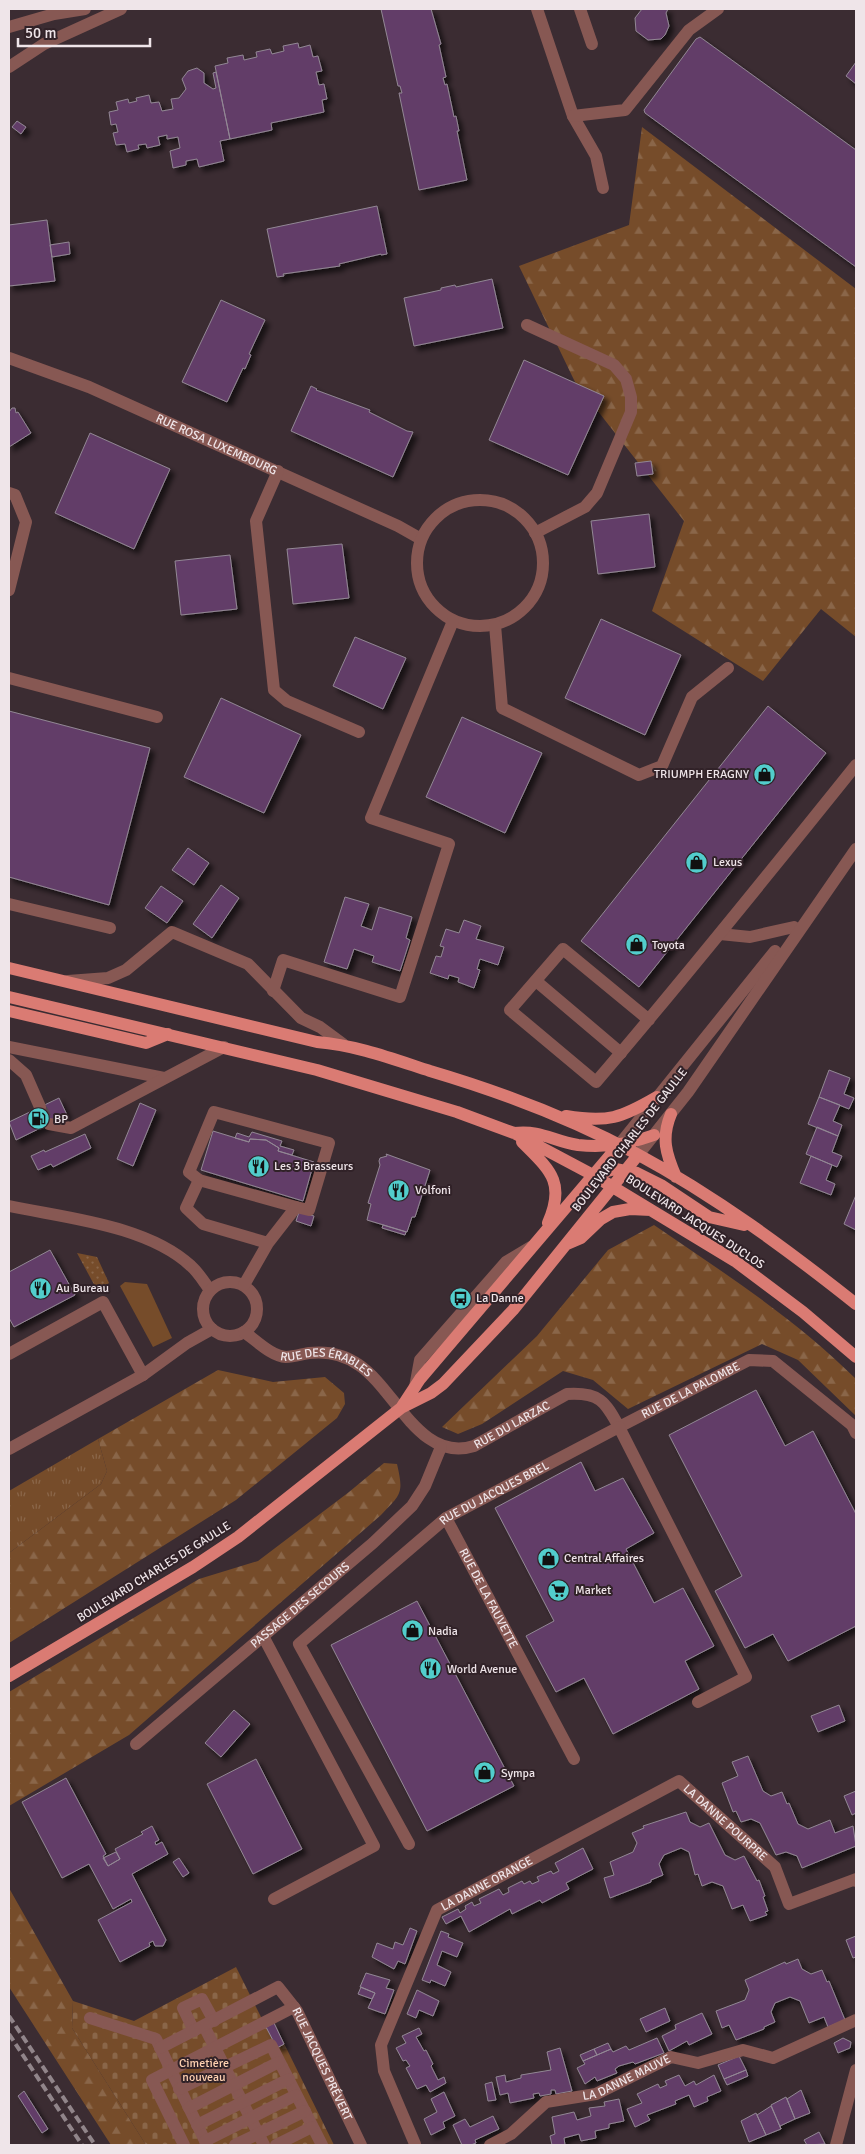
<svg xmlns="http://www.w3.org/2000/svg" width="865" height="2154" viewBox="0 0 865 2154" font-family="Signika,sans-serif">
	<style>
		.grass { fill: url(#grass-tufts) }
		.forest { fill: url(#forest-firs) }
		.cemetery { fill: url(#cemetery-stones) }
		.park { fill: url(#park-dots) }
		.garden { fill: #764c2a }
		.building { fill: #623e68; stroke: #928794; filter: url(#shadow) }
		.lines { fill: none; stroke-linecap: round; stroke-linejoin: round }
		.minor-tunnel { stroke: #56484d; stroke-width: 12; stroke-dasharray: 12 6; stroke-linecap: butt }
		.minor { stroke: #875853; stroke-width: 12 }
		.major { stroke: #da7b73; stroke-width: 12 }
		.rail { stroke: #91858a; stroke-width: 4; stroke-dasharray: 8 4; stroke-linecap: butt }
		.labels { text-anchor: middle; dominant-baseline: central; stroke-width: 4; stroke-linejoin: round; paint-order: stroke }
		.street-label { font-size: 12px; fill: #efe5e9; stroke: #312228 }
		.poi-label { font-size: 12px; fill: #efe5e9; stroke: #312228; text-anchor: start }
		.park-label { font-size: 12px; fill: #fed1b1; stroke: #312228 }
	</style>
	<defs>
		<pattern id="grass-tufts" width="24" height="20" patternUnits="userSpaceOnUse" patternTransform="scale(1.25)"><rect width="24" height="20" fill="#764c2a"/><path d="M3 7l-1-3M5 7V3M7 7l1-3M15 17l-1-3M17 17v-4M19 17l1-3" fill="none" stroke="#8a6649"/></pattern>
		<pattern id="forest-firs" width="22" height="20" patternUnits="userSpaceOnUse" patternTransform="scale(1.25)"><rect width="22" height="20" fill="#764c2a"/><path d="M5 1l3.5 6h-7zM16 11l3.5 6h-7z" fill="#8a6649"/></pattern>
		<pattern id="cemetery-stones" width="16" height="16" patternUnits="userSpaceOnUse" patternTransform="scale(1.25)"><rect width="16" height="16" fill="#764c2a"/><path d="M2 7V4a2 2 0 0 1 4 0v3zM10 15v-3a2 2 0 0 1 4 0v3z" fill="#8a6649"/></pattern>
		<pattern id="park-dots" width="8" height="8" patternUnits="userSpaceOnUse" patternTransform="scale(1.25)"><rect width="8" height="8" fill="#764c2a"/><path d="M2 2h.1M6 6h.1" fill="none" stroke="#8a6649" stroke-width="1.8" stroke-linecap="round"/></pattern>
		<filter id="shadow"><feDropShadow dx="4.5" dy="4.5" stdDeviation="2.5" flood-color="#0009"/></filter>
	</defs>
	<rect width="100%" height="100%" fill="#3b2c32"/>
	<path class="grass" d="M98,1439L107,1471L101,1484L9,1553V1491Z"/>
	<path class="forest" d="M642,127L856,289V637L821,609L763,681L652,611L684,521L575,382L519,266L629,225Z
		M654,1225C724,1273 796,1319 856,1379V1416L798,1360L762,1344L628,1409L593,1380L563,1371L482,1424L458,1434L442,1427L537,1336L608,1250Z
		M218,1370L273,1382L325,1377L344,1393L345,1404L337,1418L236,1500L9,1643V1553L101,1484L107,1471L98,1439Z
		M384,1463L397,1464C404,1494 401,1494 381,1515L129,1735L9,1806V1692L199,1579L258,1561L349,1492Z
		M9,1888L73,2001L72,2028L146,2145H111L9,1987Z"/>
	<path class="cemetery" d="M236,1967L266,2027L274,2023L334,2145H146L72,2028L73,2001L134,2021Z"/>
	<path class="park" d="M77,1253L97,1257L109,1283L97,1290Z"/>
	<path class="garden" d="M125,1282L147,1284L172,1338L153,1347L120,1286Z"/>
	<path class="building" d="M381,9H431L441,44L439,45L446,77L443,78L445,85L447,84L454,117L456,116L459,131H457L467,180L419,190L399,93H402L400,86H398Z
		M642,9H668L666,13L669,26L665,35L661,39L648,40L636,31L635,18Z
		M700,37L856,150V267L645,113L644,110L696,39Z
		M298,43L299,48L310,45L313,57L318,56L322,71L316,72L319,85L324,84L327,99L322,100L324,112L271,123L272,130L230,139L215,66L228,63L227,58L243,55L244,60L257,57L256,52L270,49L272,54L284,51L283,46Z
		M856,62V84L846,76Z
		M197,68L204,73V83L213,89L216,88L213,73L216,72L230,139L220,141L224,161L199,167L197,159L186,161V165L173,168L170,151L180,148L178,137L167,139V135L158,137L160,145L147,148L146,144L138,145L139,149L127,152L125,144L116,145L113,133L118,132L116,124L111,125L109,112L118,110L116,102L128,99L129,103L137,101L136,98L149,95L151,103L159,102L162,111L173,109L171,99L179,98L186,89L182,79L188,71Z
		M17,121L26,127L21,134L12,127Z
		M377,206L387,254L381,255V254L339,264L340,266L283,274L284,276L277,277L267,229Z
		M47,220L55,281L9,286V225Z
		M69,242L70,254L52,257L50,245Z
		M492,279L503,328L414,346L404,298L441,290V288L455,285L456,287Z
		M221,300L265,320L249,354L251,355L245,369L243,368L227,402L182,382Z
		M524,360L604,396L568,475L489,440Z
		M311,386L317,389L316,390L370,410L369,412L407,431L413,432L393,477L291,431Z
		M12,408H15L16,413L18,412L31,433L9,447V412Z
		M90,433L170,469L134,549L55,513Z
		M651,461L653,474L637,476L635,463Z
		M649,514L655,567L598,574L591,521Z
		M342,544L349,598L293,604L287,549Z
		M230,555L237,609L181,615L175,561Z
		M601,619L681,655L645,735L565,698Z
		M355,637L406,658L383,709L333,686Z
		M221,698L301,735L264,813L184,777Z
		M768,706L826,753L639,987L581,941Z
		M9,711L150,748L109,905L9,877Z
		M462,717L542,753L505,833L426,797Z
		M188,848L209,863L194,885L172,870Z
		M221,885L239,898L212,938L193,924Z
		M161,886L183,901L167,923L145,908Z
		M345,897L369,904L361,926L372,930L379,907L412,917L406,938L410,940L400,971L372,962L374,956L354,949L347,969L324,962Z
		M464,920L481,926L476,939L504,947L498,965L480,959L477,969L480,970L474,988L458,982L459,978L449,975L448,979L430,973L436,956L441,957L444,947L440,946L446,929L459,933Z
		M829,1070L850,1078L844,1094L854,1098L849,1109L819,1097Z
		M819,1097L840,1105L833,1121L842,1125L838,1136L808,1124Z
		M59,1098L67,1115L16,1140L9,1122Z
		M140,1103L156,1110L133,1166L117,1159Z
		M817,1127L838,1136L832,1152L842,1156L837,1167L806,1154Z
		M213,1131L249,1142L250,1139L266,1140L279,1148L278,1151L314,1162L303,1201L201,1170Z
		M252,1132L282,1141L280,1146L294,1150L292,1155L278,1151L279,1148L266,1140L250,1139L249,1142L235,1138L237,1133L249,1137Z
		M85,1134L91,1148L53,1167L51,1164L38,1170L31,1156L44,1150L45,1152Z
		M386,1154L430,1170L415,1217H412L407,1232L367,1220L371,1204L368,1203L380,1165L379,1161L380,1158L387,1156Z
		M811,1156L832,1165L826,1180L835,1184L831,1195L800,1183Z
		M856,1195V1230L844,1224Z
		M299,1212L314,1216L311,1226L296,1221Z
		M383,1225L406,1232L405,1235L382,1228Z
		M50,1250L75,1295L14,1327L9,1318V1272Z
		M756,1390L785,1446L813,1431L856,1514V1626L788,1661L773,1634L745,1648L715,1591L742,1576L669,1435Z
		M581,1462L595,1491L623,1478L654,1533L626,1549L654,1603L683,1588L714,1646L685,1661L699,1689L613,1734L584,1678L556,1692L526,1636L554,1621L495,1508Z
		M417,1601L514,1786L427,1831L331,1645Z
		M839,1705L845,1721L818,1732L811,1716Z
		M234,1710L250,1724L221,1757L205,1743Z
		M748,1756L763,1791L771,1796L782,1792L787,1804L789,1803L798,1824L808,1829L830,1820L835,1833L853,1826L856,1846L802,1868L797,1856L786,1852L776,1855L760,1823L751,1819L741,1822L736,1811L733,1812L722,1783L738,1776L732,1762Z
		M256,1759L302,1849L253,1874L207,1784Z
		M66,1778L106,1854L103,1856L108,1866L120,1859L115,1849L143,1834L141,1832L152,1826L159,1840L155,1842L156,1845L162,1842L168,1854L132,1874L166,1940L163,1946H155L153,1941L149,1943L150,1946L120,1962L98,1920L132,1902L131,1899L113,1909L89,1864L62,1878L22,1802Z
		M856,1791V1813L852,1815L844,1796Z
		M686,1812L690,1822L700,1827L709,1823L725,1855L735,1860L744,1856L757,1881L759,1880L765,1896L763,1897L768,1911L765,1912L767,1915L750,1921L743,1905L732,1909L723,1886L712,1882L702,1886L698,1874L695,1875L689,1852L681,1848L664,1855L659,1864L663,1875L651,1880V1882L610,1898L604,1878L614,1875L610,1862L633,1852L637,1843L632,1833L644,1828L643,1826Z
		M583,1848L593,1869L566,1883L569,1889L542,1903L540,1900L512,1914L510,1909L469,1932L461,1916L446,1924L442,1917L458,1909L460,1913L466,1909L465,1906L472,1902L474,1906L481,1903L479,1899L499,1889L503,1895L509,1892L508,1888L522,1881L524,1884L530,1881L532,1884L539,1881L537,1877L551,1871L553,1874L559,1871L555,1863Z
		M116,1852L120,1859L108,1866L103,1858Z
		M179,1858L189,1873L183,1877L173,1862Z
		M410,1928L417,1931L405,1964L398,1961L394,1969L372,1957L377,1943L393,1949L395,1942L403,1945Z
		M441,1931L449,1934L448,1937L463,1943L457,1957L442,1951L437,1965L451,1972L445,1986L431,1980L430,1983L422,1980Z
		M856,1936V1957L853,1958L846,1940Z
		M798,1959L802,1969L811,1974L822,1970L827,1982L829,1981L845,2020L828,2027L824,2017L809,2023L800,2001L790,1997L775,2003L771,2012L775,2022L764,2027V2029L736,2040L729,2025L722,2028L716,2011L745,2000L749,1990L745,1980L785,1962L786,1964Z
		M366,1973L390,1980L386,1988L394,1990L385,2014L368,2008L375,1993L360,1987Z
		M361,1987L375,1993L372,1999L358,1994Z
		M417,1990L439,2001L433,2016L419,2010L416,2018L407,2014Z
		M665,2008L670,2021L646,2032L640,2019Z
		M702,2013L712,2034L689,2045L687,2041L669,2051L662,2036L676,2029L675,2025Z
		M274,2023L284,2044L277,2048L266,2027Z
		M419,2028L422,2034L416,2037L424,2051L426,2050L433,2064L431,2066L438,2080L444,2077L446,2083L430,2092L426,2085L417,2089L406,2068L410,2066L406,2060L403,2061L396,2048L406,2043L402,2036Z
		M657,2038L664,2053L635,2064L633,2062L619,2066L615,2069L617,2073L597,2081L595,2077L585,2084L577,2068L585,2064L583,2061L611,2049L613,2052L626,2046L629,2050Z
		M843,2038L851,2042L850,2048L838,2053L834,2043Z
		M608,2043L611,2049L597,2055L594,2049Z
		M560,2048L572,2091L556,2094L555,2090H551V2094L540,2096L539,2093L533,2094L534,2098L510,2103L508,2093L500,2095L496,2077L505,2075L506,2082L521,2078V2075L551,2070L547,2052Z
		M594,2049L597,2055L583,2061L580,2055Z
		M739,2056L746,2070L724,2079L718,2065Z
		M746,2070L748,2076L727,2085L724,2079Z
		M679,2075L685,2086L694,2081L696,2085L714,2075L721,2091L707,2097L708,2101L694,2107L689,2095L675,2101L676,2104L647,2115L650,2120L635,2127L627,2109L642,2103L637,2094L658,2084L660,2088L667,2085L665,2081Z
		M492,2082L496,2100L488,2101L485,2084Z
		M801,2090L810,2113L795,2119L787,2099Z
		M24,2091L48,2129L42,2133L18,2096Z
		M444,2092L455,2116L443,2122L445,2128L431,2135L424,2119L437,2112L431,2099Z
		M786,2097L795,2119L780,2126L781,2129L771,2105Z
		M619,2099L624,2121L609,2124V2128L595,2131L596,2138L581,2141L579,2134L564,2138L565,2145H552L550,2136L555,2134L552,2117L574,2112L577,2120L591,2116L589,2108L605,2106L604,2102Z
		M771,2106L781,2129L766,2135L757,2115Z
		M756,2113L766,2135L749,2142L741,2121Z
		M493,2116L499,2129L475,2140L476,2143L471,2145H462L453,2125L465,2119L470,2127Z
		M819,2132L825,2144L807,2145L804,2140Z"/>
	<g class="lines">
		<path class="minor-tunnel" d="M40,1107L49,1124"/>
		<g class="minor">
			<path d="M537,9L573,116L596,156L603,188"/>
			<path d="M580,9L592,44"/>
			<path d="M9,27L54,14L85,9"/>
			<path d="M9,67L44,44L121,9"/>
			<path d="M573,116L625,110L689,30L718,9"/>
			<path d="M527,325L614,365L626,379L631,397V412L597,493L585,507L535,533"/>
			<path id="s1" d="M9,358L89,387L398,526L421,539"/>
			<path d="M278,471L256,521L274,690L287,701L359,732"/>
			<path d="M9,493L15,495L26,522L9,590"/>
			<circle cx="480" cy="563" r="63"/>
			<path d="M495,625L502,708L639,775L662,766L692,697L728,668"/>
			<path d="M9,678L157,717"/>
			<path d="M9,904L110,928"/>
			<path d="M720,934L750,937L794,927"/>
			<path d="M68,981L108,978L126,970L172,932L248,964L301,1018L320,1027L343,1044"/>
			<path d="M536,981L621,1053"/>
			<path d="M273,991L283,960L400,997L449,844L371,818L453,621"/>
			<path d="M649,1020L563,949L510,1010L596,1082C685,978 771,871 856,765"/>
			<path d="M9,1047L164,1078"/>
			<path d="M9,1060L26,1075L40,1107"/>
			<path d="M49,1124L71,1128L224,1047"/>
			<path d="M619,1145L775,951"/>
			<path d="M638,1155L688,1092L856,849"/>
			<path d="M199,1180L296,1207"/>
			<path d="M9,1206C65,1218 147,1225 191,1266C198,1272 204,1282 210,1290"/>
			<circle cx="230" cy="1309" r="27"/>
			<path d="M244,1285L268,1243L203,1224L186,1208L199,1180L189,1172L214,1112L329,1143L309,1210L296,1207L268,1243"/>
			<path id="s2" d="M244,1332C256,1340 271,1356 286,1357C294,1357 302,1354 309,1353C327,1351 345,1355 359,1365C396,1390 420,1463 474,1446L567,1394C599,1392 605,1401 619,1427L749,1360L773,1361L852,1425L856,1433"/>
			<path d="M9,1354L103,1302L143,1375"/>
			<path d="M415,1387L420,1360L506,1262L531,1247"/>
			<path d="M9,1449L143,1375L187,1343L212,1329"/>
			<path id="s3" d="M446,1518L574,1759"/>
			<path d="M263,1636L374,1846L274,1899"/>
			<path id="s4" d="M136,1744L373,1543L412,1506L425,1486L441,1447"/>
			<path id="s5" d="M409,1844L299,1644L446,1518L619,1427L746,1677L698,1702"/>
			<path d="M90,2018L156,2039L207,2145"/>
			<path d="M204,2026L264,2145"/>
			<path d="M194,2031L183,2008L202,1999L214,2021"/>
			<path id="s6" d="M160,2048L278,1987L297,2011L361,2145"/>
			<path d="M179,2089L271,2045L322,2145"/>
			<path d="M189,2108L279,2062"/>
			<path d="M197,2125L289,2079"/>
			<path d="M205,2141L296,2095"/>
			<path id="s7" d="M415,2144L384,2071L381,2045L437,1910L679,1781L775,1867L789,1904L856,1879V1881"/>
			<path d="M184,2145L152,2080L294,2007"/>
			<path d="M235,2145L305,2111"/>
			<path d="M276,2145L312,2127"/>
			<path id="s8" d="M490,2145L511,2134L546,2102L596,2094L671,2057L698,2063L743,2050L773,2058L856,2020"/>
			<path d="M836,2145L856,2070"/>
		</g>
		<path class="major" d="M9,968L317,1042C356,1045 393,1059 430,1071C501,1092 572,1119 637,1154C715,1196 788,1250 856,1304
			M9,997L317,1070L457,1112L514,1133L593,1175L735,1261L803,1312L856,1357
			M9,1011L146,1043L168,1034
			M671,1114C661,1138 666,1154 676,1177
			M566,1116C608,1123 621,1118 657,1097
			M514,1133C542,1130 552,1141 578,1145C604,1148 630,1144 654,1135
			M522,1142C550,1170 566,1182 548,1223
			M593,1175L615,1169L637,1173L661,1185L709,1217L744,1225
			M567,1244L581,1238L601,1219L613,1212L630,1209L651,1210
			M401,1408L420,1379L619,1145
			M9,1676L193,1567L238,1537L401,1408L431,1393L443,1384L513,1310L638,1155"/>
		<path class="rail" d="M9,2016L95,2145
			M9,2034L82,2145"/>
	</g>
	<defs>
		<symbol id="shop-disc" viewBox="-11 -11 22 22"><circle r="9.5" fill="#52cdcc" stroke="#312228"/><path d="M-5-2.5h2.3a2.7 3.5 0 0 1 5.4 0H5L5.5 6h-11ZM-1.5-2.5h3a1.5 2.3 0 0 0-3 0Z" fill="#111"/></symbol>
		<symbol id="fuel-disc" viewBox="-11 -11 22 22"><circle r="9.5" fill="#52cdcc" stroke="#312228"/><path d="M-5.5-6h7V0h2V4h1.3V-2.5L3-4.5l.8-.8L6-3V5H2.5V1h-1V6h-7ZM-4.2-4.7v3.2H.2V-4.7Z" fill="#111"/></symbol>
		<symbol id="restaurant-disc" viewBox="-11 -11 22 22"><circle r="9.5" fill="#52cdcc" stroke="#312228"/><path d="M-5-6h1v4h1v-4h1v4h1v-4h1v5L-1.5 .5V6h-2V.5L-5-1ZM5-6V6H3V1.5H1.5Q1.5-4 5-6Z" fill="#111"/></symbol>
		<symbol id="bus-disc" viewBox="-11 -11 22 22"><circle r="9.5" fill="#52cdcc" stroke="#312228"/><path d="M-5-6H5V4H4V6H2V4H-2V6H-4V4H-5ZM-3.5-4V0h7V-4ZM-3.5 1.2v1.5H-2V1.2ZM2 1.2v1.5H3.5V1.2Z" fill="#111"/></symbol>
		<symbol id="supermarket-disc" viewBox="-11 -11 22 22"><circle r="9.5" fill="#52cdcc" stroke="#312228"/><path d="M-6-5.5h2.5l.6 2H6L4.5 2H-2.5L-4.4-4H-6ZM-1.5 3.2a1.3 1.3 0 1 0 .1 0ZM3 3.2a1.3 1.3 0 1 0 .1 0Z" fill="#111"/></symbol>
	</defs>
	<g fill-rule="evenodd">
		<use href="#shop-disc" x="752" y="762" width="25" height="25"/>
		<use href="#shop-disc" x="684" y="850" width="25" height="25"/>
		<use href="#shop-disc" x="624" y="932" width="25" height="25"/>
		<use href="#fuel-disc" x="26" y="1106" width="25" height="25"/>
		<use href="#restaurant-disc" x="246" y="1154" width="25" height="25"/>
		<use href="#restaurant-disc" x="386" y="1178" width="25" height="25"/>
		<use href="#restaurant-disc" x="28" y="1276" width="25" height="25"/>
		<use href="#bus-disc" x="448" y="1286" width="25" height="25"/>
		<use href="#shop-disc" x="536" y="1546" width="25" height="25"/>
		<use href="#supermarket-disc" x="546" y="1578" width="25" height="25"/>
		<use href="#shop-disc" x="400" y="1618" width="25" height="25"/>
		<use href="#restaurant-disc" x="418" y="1656" width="25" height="25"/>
		<use href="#shop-disc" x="472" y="1760" width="25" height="25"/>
	</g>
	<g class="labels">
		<g class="street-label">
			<text stroke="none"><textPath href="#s1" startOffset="225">RUE ROSA LUXEMBOURG</textPath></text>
			<text transform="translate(630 1140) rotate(-52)">BOULEVARD CHARLES DE GAULLE</text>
			<text transform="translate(695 1222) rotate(33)">BOULEVARD JACQUES DUCLOS</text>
			<text stroke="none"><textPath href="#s2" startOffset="92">RUE DES ÉRABLES</textPath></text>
			<text stroke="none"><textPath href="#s2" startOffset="529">RUE DE LA PALOMBE</textPath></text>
			<text stroke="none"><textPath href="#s2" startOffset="318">RUE DU LARZAC</textPath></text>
			<text stroke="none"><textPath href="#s5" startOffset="476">RUE DU JACQUES BREL</textPath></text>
			<text transform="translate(154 1572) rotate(-32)">BOULEVARD CHARLES DE GAULLE</text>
			<text stroke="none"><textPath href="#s3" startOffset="91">RUE DE LA FAUVETTE</textPath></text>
			<text stroke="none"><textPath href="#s4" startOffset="215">PASSAGE DES SECOURS</textPath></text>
			<text stroke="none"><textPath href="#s7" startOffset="588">LA DANNE POURPRE</textPath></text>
			<text stroke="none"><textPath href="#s7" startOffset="308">LA DANNE ORANGE</textPath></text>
			<text stroke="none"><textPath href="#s6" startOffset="222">RUE JACQUES PRÉVERT</textPath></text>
			<text stroke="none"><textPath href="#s8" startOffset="156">LA DANNE MAUVE</textPath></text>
		</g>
		<g class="poi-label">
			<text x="749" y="774" text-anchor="end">TRIUMPH ERAGNY</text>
			<text x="713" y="862">Lexus</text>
			<text x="652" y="945">Toyota</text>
			<text x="54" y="1119">BP</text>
			<text x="274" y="1166">Les 3 Brasseurs</text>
			<text x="415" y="1190">Volfoni</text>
			<text x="56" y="1288">Au Bureau</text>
			<text x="476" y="1298">La Danne</text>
			<text x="564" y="1558">Central Affaires</text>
			<text x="575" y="1590">Market</text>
			<text x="428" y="1631">Nadia</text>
			<text x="447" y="1669">World Avenue</text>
			<text x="501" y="1773">Sympa</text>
		</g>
		<g class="park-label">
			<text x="204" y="2063">Cimetière<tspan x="204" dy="14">nouveau</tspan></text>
		</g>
	</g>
	<rect width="865" height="2154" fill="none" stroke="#efe5e9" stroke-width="20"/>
	<path d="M18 38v8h132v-8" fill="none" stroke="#efe5e9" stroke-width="2.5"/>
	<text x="25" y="38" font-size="15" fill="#efe5e9" stroke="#312228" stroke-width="4" paint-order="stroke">50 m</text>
</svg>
